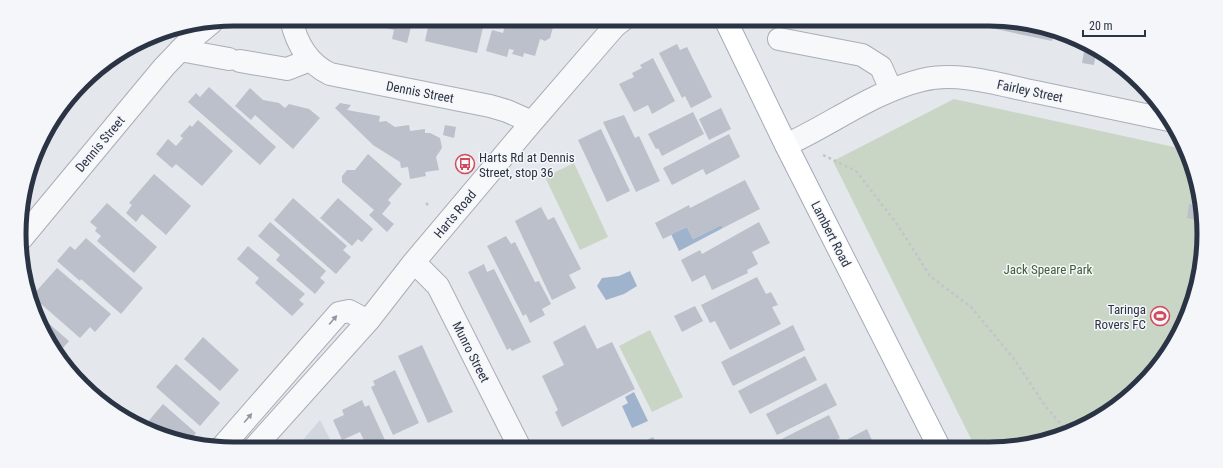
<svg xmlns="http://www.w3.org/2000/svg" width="1223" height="468" viewBox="0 0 1223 468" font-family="'Roboto Condensed',sans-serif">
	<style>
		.built { fill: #d2d6de }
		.green { fill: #c9d6c5 }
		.water { fill: #9fb4cc }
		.building { fill: #bbc0ca }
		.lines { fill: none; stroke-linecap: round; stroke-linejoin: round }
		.minor-casing { stroke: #a9aeb7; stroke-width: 24 }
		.major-casing { stroke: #a3abb8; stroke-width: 24 }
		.path { stroke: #c2c5cb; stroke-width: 2.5; stroke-dasharray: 3 3; stroke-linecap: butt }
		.minor { stroke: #f7f8fa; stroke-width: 22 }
		.major { stroke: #fff; stroke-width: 22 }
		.oneway { fill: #9196a0 }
		.labels { text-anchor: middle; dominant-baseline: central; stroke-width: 3; stroke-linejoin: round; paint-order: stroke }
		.street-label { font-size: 13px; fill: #2b3445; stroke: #f4f6f9 }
		.poi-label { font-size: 13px; fill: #2b3445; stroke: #f4f6f9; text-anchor: start }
		.park-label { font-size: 13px; fill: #3f6138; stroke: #f4f6f9 }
		.rim { fill: none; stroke: #2b3445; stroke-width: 5 }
	</style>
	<rect width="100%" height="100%" fill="#e4e7ec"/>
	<path class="built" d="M320,420L335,449H295Z"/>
	<path class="green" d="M954,99L1183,149L1202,206L1197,290L1175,342L1131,395L1084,427L1017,447H975L833,161Z
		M574,163L608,237L580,250L545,177Z
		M650,330L683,397L652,412L619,346Z"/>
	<path class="water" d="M721,225L723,228L679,251L671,234L687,227L693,239Z
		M630,271L637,286L624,294L606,300L597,286L602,278L619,276Z
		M634,392L648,421L632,428L622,406L628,403L625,397Z"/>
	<path class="building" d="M413,19L407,43L392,39L394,30L353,20Z
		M449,19H485L477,53L425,41L429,22L447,26Z
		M507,19L550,21L553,27L550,38L545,41L540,39L535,56L524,53L523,57L512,54L514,50L509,49L507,57L486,51L492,30L503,33Z
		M967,19H989L1045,26L1054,31L1052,41L967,23Z
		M677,44L680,50L687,47L712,97L691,108L685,96L682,98L659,53Z
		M1085,46L1096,52L1094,65L1082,63Z
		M653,58L675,101L652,114L648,105L634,112L619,84L634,77L632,73L642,68L640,65Z
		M84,83L88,86L61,116L58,114Z
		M209,87L276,147L260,165L188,102L196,93L200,97Z
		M250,88L263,100L279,103L285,108L289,104L309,109L320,118L293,149L255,115L251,120L235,106Z
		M340,103L351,105L347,110L380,116L379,122L386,121L395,127L409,125L410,131L425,129V133H430L440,138L442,148L436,157L439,170L425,172L426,176L410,179L408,167L401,168L400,162L373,145L335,108Z
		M721,108L731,129L709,140L699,119Z
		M693,112L704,134L662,156L658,148L656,149L648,134Z
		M624,115L635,138L639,136L660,181L636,192L603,122Z
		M198,120L233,151L202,186L176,164L172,168L156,154L168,139L176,146L183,138L180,136L190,125L192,127Z
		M445,125L456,127L454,138L443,135Z
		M601,129L630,191L607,202L578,140Z
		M729,134L740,157L706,175L703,169L672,185L663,168Z
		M368,154L402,184L388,200L391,203L382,214L394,224L387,232L369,215L374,210L342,182V176L347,170H355Z
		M154,174L191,206L166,235L142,214L136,222L126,213L132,205L129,203Z
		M745,180L760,209L723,228L721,225L693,239L687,227L663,239L655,223L689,205L690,208Z
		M1198,193L1202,206L1201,221L1187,218L1189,204L1196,205Z
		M293,198L347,246L343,250L351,257L336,274L274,220Z
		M338,198L373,229L362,242L358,239L352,246L320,218Z
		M107,203L157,247L134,273L97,241L101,236L95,231L97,228L90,222Z
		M541,207L548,220L554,217L581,269L569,275L576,288L552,300L515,221Z
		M270,222L326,271L320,278L325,282L315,294L276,260L280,255L258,236Z
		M759,222L770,243L752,252L758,264L747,270L748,273L712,290L705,275L692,282L681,260L700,250L702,254Z
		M506,236L511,244L515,242L535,282L539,281L551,304L542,309L545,315L530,323L526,314L523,316L487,246Z
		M86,238L143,288L121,314L81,279L80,281L57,261L70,246L75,250Z
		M248,246L305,294L299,300L304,304L292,316L255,283L259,278L237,259Z
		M484,264L487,272L494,269L531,342L512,351L510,348L507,350L468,272Z
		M57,268L111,314L95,332L90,327L80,338L32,296Z
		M757,277L766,294L771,292L778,305L772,307L781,324L730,350L715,321L710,323L701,305Z
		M695,306L703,321L682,332L674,316Z
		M40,316L69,341L57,355L55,353Z
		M585,325L597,349L612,342L635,389L562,427L555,412L558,410L542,376L564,365L553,342Z
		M793,325L805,350L733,386L721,362Z
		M203,337L239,370L220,391L184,359Z
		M422,345L453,412L428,423L398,356Z
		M805,356L817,380L750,414L738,391Z
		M176,364L220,403L200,426L156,387Z
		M395,370L419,423L393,435L371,387L375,385L373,381Z
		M826,383L837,405L777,435L766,414Z
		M362,400L365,407L369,405L389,449H368L360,432L342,440L333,420L344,415L342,410Z
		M163,404L196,433L188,443L178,442L145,425Z
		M829,415L840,438L820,448H764Z
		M867,429L875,447L853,448L848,439Z
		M653,437L659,448H631Z"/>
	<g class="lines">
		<defs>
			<path id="minor" d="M291,19C296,42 307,63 330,74L490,106L507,111L532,122
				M779,39L862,55L881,67L891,90
				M180,50L229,59
				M240,61L287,69L310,60
				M786,145C832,124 873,92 922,80C959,71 1000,85 1036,92C1080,101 1125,111 1169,120
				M22,238L164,67L188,42L211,23
				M414,262L438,286L520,448
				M222,447L339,313L349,311L368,321
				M253,449L368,321L414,262L532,122L615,26L624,19"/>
			<path id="major" d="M725,19L786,145L939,447"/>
		</defs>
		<use href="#minor" class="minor-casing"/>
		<use href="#major" class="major-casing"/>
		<path class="path" d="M823,155L856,171L897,224L930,276L971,307L1014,359L1046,407L1068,432
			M426,203L430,207"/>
		<use href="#minor" class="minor"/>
		<use href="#major" class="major"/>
	</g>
	<defs><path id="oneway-solid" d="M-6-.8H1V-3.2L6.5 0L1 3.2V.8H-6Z"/></defs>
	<g class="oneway">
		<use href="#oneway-solid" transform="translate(333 320) rotate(-49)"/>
		<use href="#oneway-solid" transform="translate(248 418) rotate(-49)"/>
	</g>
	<defs>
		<symbol id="bus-ring" viewBox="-11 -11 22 22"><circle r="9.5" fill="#f4f6f9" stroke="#d1495b" stroke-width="1.5"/><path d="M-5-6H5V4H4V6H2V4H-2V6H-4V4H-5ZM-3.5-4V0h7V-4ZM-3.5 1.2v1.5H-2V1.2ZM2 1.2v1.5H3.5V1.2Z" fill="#d1495b"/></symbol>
		<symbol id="stadium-ring" viewBox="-11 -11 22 22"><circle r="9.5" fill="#f4f6f9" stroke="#d1495b" stroke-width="1.5"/><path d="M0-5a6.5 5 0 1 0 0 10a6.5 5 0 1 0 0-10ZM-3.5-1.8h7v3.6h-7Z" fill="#d1495b"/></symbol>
	</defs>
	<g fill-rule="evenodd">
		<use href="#bus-ring" x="454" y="153" width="22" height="22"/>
		<use href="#stadium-ring" x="1149" y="305" width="22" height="22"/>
	</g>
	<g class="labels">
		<g class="street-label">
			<text transform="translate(1030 91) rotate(12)">Fairley Street</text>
			<text transform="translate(420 92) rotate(11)">Dennis Street</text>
			<text transform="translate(100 144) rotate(-50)">Dennis Street</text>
			<text transform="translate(455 214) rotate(-50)">Harts Road</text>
			<text transform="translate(831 234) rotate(63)">Lambert Road</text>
			<text transform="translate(471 352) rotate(63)">Munro Street</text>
		</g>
		<g class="poi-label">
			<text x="479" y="157">Harts Rd at Dennis<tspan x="479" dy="15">Street, stop 36</tspan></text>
			<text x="1146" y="309" text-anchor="end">Taringa<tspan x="1146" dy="15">Rovers FC</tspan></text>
		</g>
		<g class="park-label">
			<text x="1048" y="269">Jack Speare Park</text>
		</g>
	</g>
	<path d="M0 0H1223V468H0ZM234 26H989A208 208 0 0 1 1197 234V234A208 208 0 0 1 989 442H234A208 208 0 0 1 26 234V234A208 208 0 0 1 234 26Z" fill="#f4f6f9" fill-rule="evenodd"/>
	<path class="rim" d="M234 26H989A208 208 0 0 1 1197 234V234A208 208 0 0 1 989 442H234A208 208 0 0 1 26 234V234A208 208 0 0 1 234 26Z"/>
	<path d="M1083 30v6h62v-6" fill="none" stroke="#2b3445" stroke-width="2"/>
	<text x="1089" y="30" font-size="12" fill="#2b3445" stroke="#f4f6f9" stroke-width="3" paint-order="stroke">20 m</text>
</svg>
